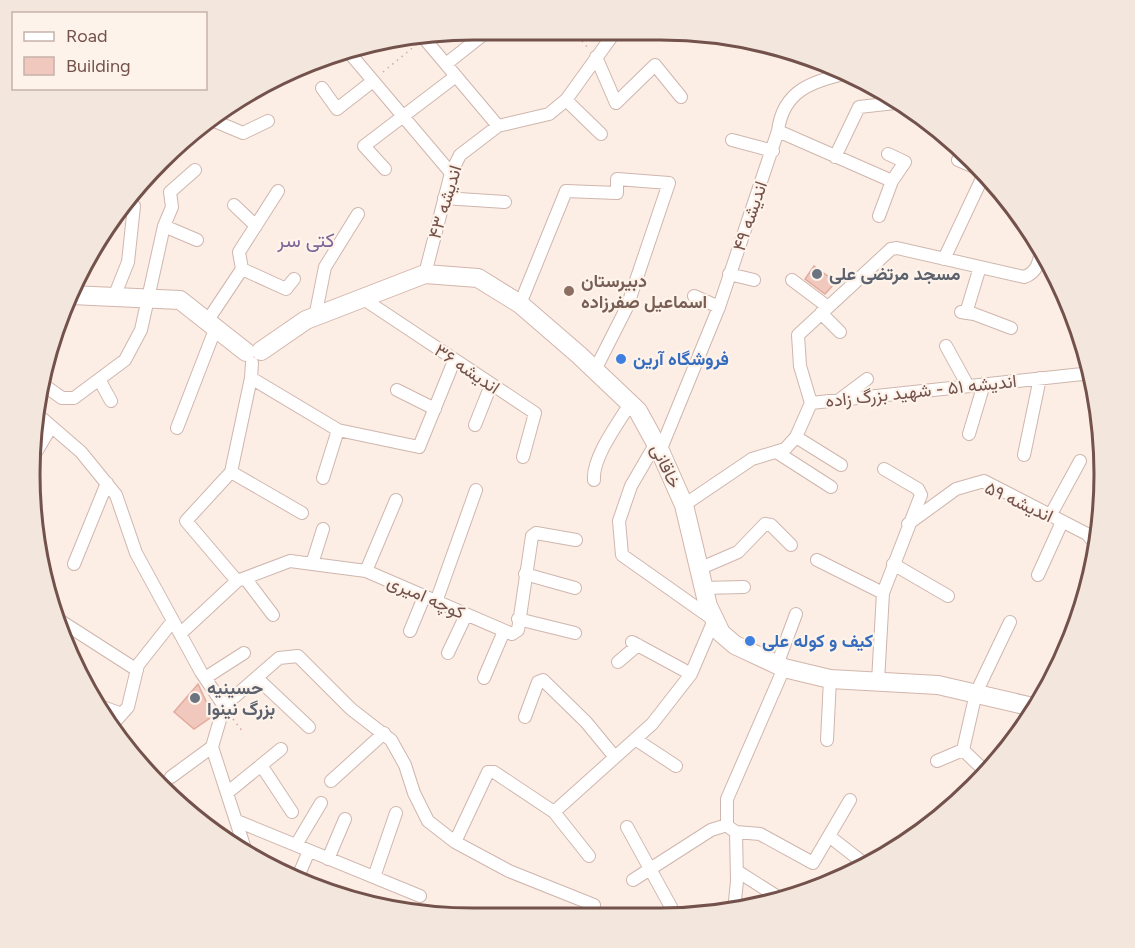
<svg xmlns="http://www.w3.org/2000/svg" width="1135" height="948" viewBox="0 0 1135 948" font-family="Figtree,Vazirmatn,sans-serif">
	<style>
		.building { fill: #f0c8bd; stroke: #e2ab9e; stroke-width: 1.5 }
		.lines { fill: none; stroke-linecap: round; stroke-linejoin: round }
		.street-casing { stroke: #cfb6ae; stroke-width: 14 }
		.secondary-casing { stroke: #d2b5ab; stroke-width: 20 }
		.path { stroke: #d5aba0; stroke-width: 1.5; stroke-dasharray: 1.5 4.5; stroke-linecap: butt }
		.street { stroke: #fff; stroke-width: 12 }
		.secondary { stroke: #fff; stroke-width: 18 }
		.worship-dot { fill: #6b7280; stroke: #fef3ea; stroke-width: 2 }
		.education-dot { fill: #8d6e63; stroke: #fef3ea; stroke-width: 2 }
		.shop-dot { fill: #3f7fe0; stroke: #fef3ea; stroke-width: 2 }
		.labels { text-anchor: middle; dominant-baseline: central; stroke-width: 4.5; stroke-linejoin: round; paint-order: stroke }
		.street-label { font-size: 18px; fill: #73524b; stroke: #fef3ea }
		.worship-label { font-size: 18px; font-weight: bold; fill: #5b616d; stroke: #fef3ea; text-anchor: start }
		.education-label { font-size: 18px; font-weight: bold; fill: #785e54; stroke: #fef3ea; text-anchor: start }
		.shop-label { font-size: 18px; font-weight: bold; fill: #366cbe; stroke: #fef3ea; text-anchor: start }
		.neighbourhood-label { font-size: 20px; fill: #7d6697; stroke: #fef3ea }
		.rim { fill: none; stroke: #73524b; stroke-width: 3 }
	</style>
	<rect width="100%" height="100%" fill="#fceee4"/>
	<path class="building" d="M814,266L836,282L825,294L805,279Z
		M198,684L213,716L194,729L174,712Z"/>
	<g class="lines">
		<defs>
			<path id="street" d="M423,37L498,126
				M347,50L451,173
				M596,57L616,103L655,65L681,97
				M446,64L489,30
				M322,88L337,109L373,81
				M566,100L601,134
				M212,120L243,133L268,121
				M778,131C783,90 813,81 848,73
				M732,140L773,151
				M888,154L905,162L892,181
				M835,157L859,107L895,103
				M958,160L984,171
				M385,169L364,146L456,76
				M444,198L505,202
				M234,205L256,226
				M164,226L197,240
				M944,259L985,172
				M242,269L286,289L294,279
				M425,274L451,173L460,155L498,126L549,114L566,100L615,32
				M729,274L754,280
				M792,280L828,307
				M694,296L719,307
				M114,297L128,262L134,206
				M362,298L535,413L523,457
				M520,304L566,191L617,193V179L669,183L627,307L595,370
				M961,312L974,314L1011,328
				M821,313L840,332
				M966,313L980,267
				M315,317L325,267L358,214
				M208,320L242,269L239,252L278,191
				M946,346L968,386
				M251,378L338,430L419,447L454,361
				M100,381L111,401
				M48,388L62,398H74L125,360L141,330L164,226L172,207L170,192L195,170
				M397,390L435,409
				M839,400L867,379
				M811,403L800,366L798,335L891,249L897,248L1024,277C1037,273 1040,261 1041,248
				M37,414L81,452L116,495L136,553L201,672L224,706
				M475,425L491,385
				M177,428L216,327
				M969,434L984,384
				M796,437L841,465
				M660,451L719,307L778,131L892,181L879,216
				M778,453L831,487
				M1024,455L1040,378
				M32,459L51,427
				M231,472L302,513
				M323,478L338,430
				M594,480C592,458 618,423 630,404
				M684,505L752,459L785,449L796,437L811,403L1092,373
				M1050,516L1080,461
				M908,524L956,489L984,481L1087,534L1098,547
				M817,560L883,593
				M74,564L107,483
				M312,564L323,529
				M893,564L948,596
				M701,568L738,552L765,524L771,525L791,545
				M366,571L396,500
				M525,574L575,588
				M1038,575L1062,522
				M245,578L273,615
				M237,581L290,561L366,571L512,634L518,630L532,536L536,533L576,540
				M703,588L744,587
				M436,602L476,490
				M56,618L137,670
				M518,619L575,633
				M410,631L424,597
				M180,634L237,581L186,521L231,472L251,378L252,363
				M632,642L691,674
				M448,653L466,615
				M618,662L638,645
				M777,665L796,614
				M205,678L244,653
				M257,678L309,727
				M484,678L504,631
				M878,681L883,593L921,495L918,489L884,469
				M97,705L122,714
				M224,706L279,658L298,656L351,709L391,740L405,765L414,793L428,821L455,842L488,772H494L554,812L652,724L691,674L714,620L622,555L619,521L631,486L656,443
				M224,706L212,747L247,855
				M525,717L538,682L543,680L586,722L614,756
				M110,727L128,707L138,665L172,622
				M635,739L676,766
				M827,740L830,679
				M937,761L963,750
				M261,765L292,812
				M987,773L963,750L976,693L1010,622
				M171,777L212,747
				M331,781L384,733
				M227,793L281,749
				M554,812L589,856
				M237,821L420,896
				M727,825V799L784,668
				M627,827L671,907
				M730,828L736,832L737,881L734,911
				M736,832L760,834L813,863L850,800
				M829,836L866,865
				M455,842L509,871L594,905
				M296,845L321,803
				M328,859L345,819
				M737,871L781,899
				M374,877L396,813
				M297,879L309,851
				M633,880L711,830L727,825"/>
			<path id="secondary" d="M71,295L180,300L246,352
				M261,351L306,320L425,274L478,278L520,304L579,355L638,411L660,451L684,505L708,606L721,633L735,645L784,668L830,679L938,685L1037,708"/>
		</defs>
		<use href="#street" class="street-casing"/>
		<use href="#secondary" class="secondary-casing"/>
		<path class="path" d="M574,32L589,49
			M383,72L416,45
			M233,719L243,732"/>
		<use href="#street" class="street"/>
		<use href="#secondary" class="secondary"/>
	</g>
	<g class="worship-dot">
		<circle cx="817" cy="274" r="6"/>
		<circle cx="195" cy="698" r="6"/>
	</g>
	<circle class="education-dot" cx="569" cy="291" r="6"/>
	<g class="shop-dot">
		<circle cx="621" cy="359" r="6"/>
		<circle cx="750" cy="641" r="6"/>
	</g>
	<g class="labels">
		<g class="street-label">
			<text transform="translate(445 202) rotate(-73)">اندیشه ۴۳</text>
			<text transform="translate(750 216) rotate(-71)">اندیشه ۴۹</text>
			<text transform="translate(467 369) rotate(34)">اندیشه ۳۶</text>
			<text transform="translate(921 391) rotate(-6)">اندیشه ۵۱ - شهید بزرگ زاده</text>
			<text transform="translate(666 466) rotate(64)">خاقانی</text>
			<text transform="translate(1019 502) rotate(25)">اندیشه ۵۹</text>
			<text transform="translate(426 597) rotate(24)">کوچه امیری</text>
		</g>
		<g class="worship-label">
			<text x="829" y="274">مسجد مرتضی علی</text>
			<text x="207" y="688">حسینیه<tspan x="207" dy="21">بزرگ نینوا</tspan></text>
		</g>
		<g class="education-label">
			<text x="581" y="281">دبیرستان<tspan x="581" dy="21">اسماعیل صفرزاده</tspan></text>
		</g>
		<g class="shop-label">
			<text x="633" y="359">فروشگاه آرین</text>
			<text x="762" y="641">کیف و کوله علی</text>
		</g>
		<g class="neighbourhood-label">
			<text x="306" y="240">کتی سر</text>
		</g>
	</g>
	<path d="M0 0H1135V948H0ZM474 40H660A434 434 0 0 1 1094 474V474A434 434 0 0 1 660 908H474A434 434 0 0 1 40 474V474A434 434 0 0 1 474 40Z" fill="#f3e6dd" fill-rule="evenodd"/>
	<path class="rim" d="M474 40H660A434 434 0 0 1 1094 474V474A434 434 0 0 1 660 908H474A434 434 0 0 1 40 474V474A434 434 0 0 1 474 40Z"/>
	<rect x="12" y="12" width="195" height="78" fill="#fef3ea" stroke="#c6b3aa" stroke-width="1.5"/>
	<rect x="24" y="32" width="30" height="9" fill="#ffffff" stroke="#c6b3aa" stroke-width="1.5"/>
	<text x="66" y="42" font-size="18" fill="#73524b">Road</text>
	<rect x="24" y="57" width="30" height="18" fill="#f0c8bd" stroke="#c6b3aa" stroke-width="1.5"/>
	<text x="66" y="72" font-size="18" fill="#73524b">Building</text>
</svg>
